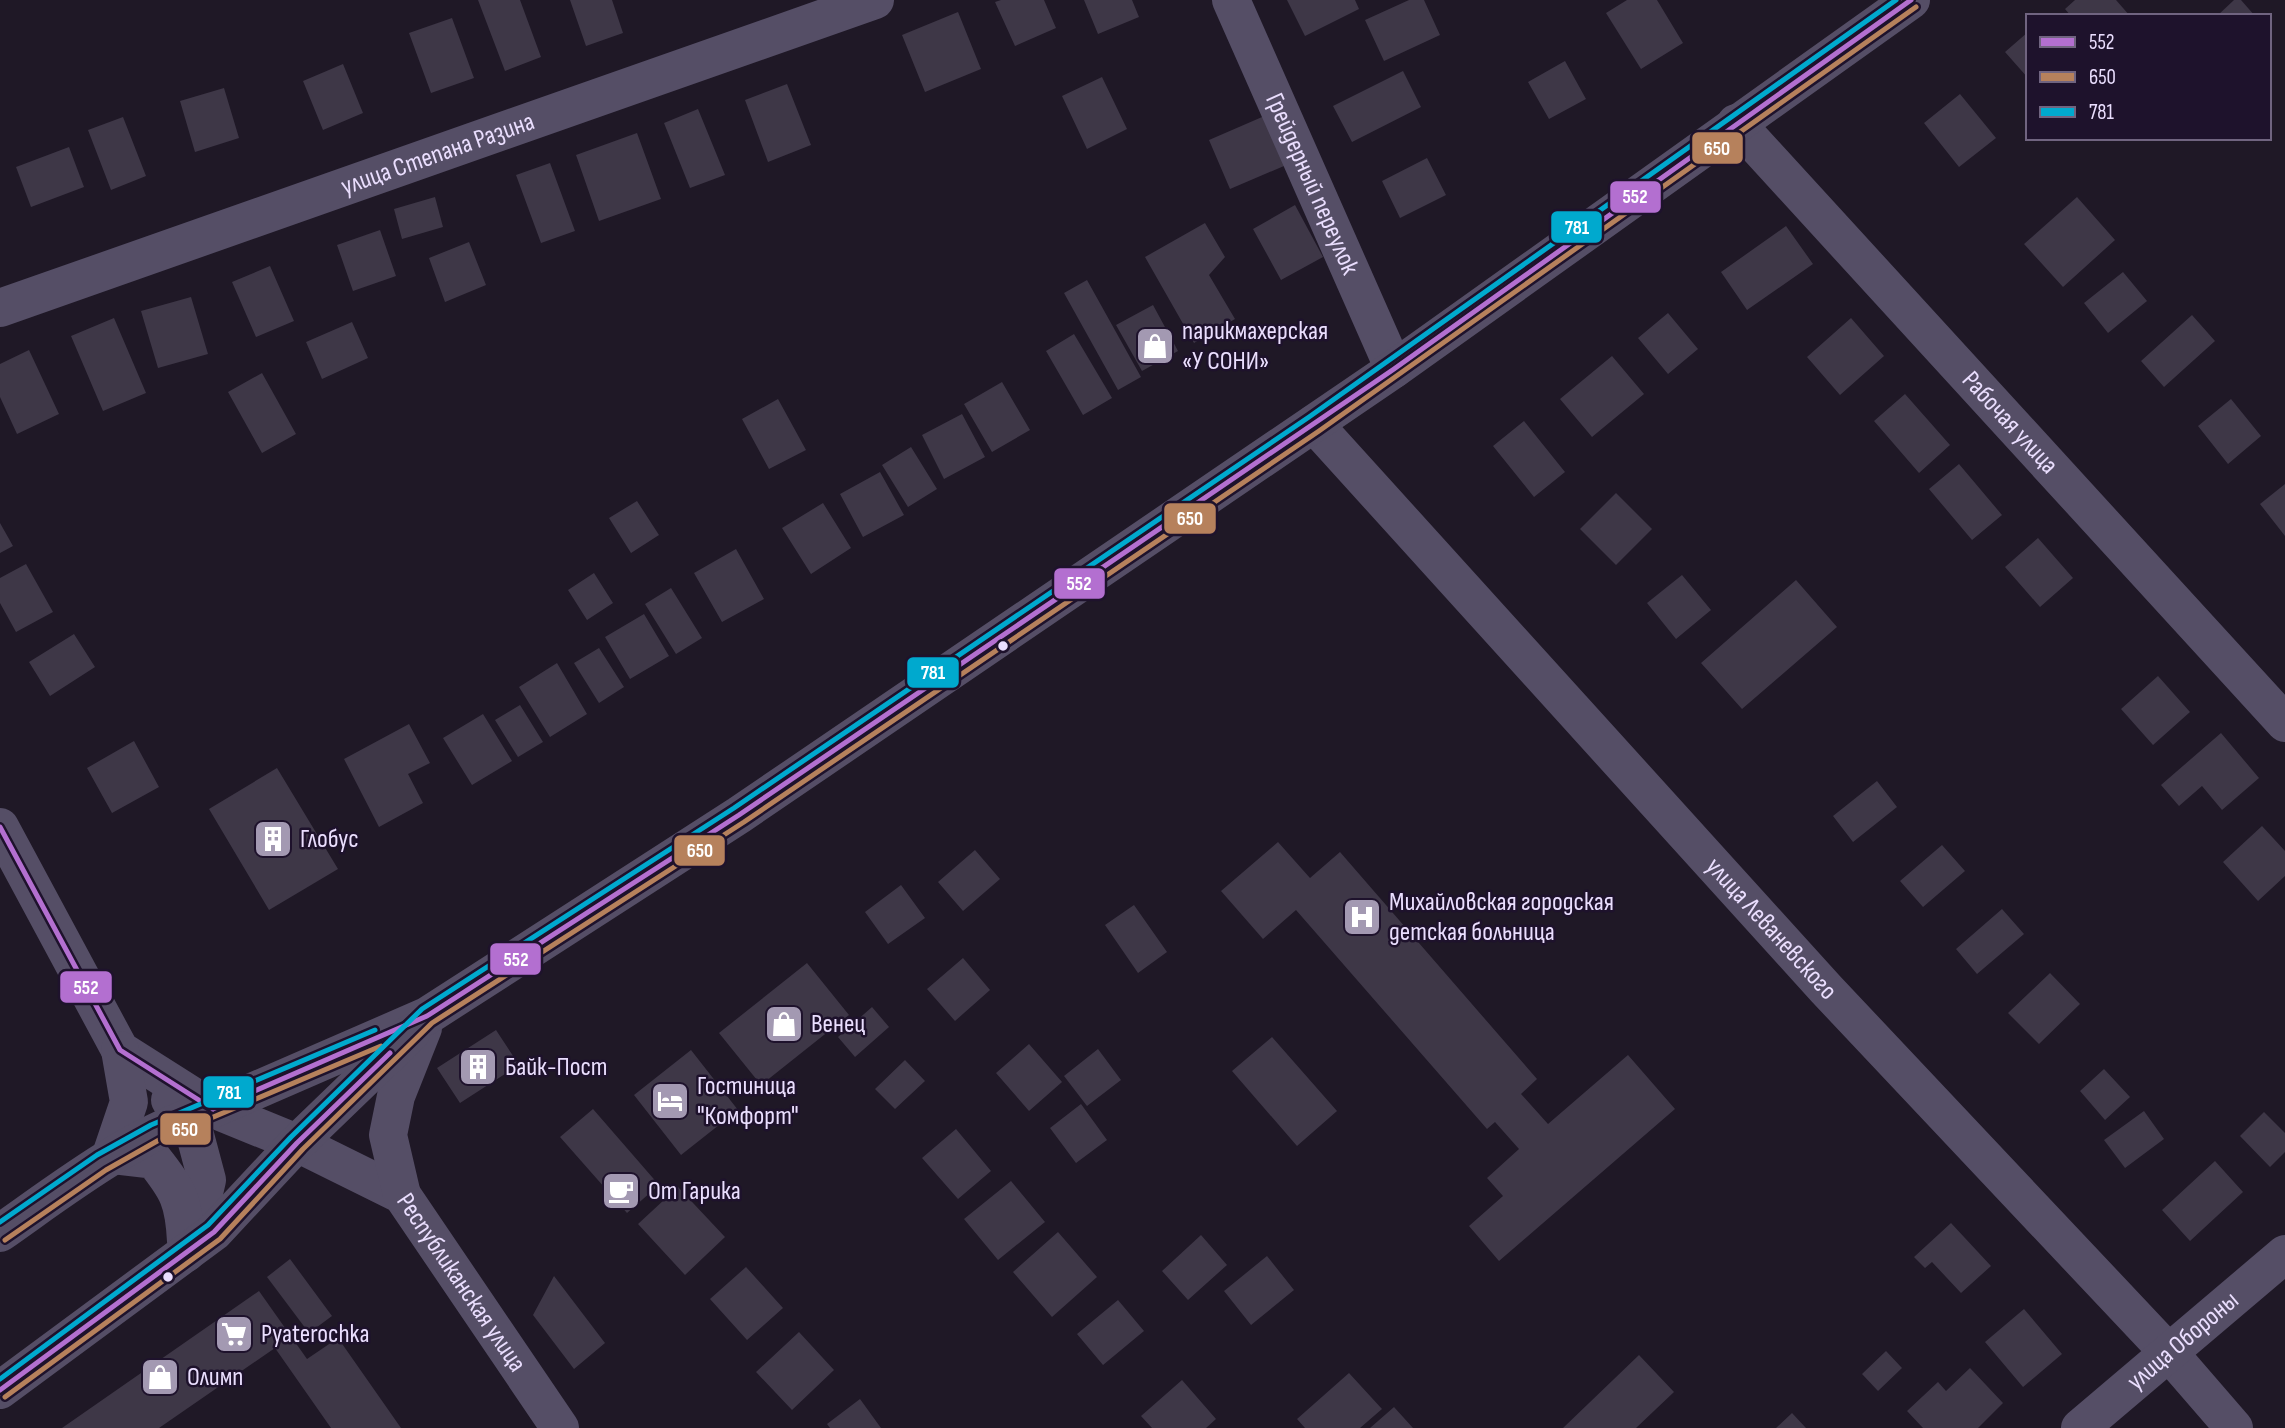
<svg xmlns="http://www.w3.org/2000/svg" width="2285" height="1428" viewBox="0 0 2285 1428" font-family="'Sofia Sans Condensed',sans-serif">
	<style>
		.building { fill: #3e3747 }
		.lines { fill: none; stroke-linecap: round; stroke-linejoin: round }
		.minor { stroke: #554e66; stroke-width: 38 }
		.bus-1-casing { stroke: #1e122c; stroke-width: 10 }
		.bus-2-casing { stroke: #1e122c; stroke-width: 10 }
		.bus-3-casing { stroke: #1e122c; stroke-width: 10 }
		.bus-1 { stroke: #b36fd0; stroke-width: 5 }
		.bus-2 { stroke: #b6815c; stroke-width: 5 }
		.bus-3 { stroke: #00a9ce; stroke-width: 5 }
		.bus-dot { fill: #eadefe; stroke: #1e122c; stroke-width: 2.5 }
		.labels { text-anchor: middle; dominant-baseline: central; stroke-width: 5; stroke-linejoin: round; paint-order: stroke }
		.street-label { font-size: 26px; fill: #eadefe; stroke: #1e122c }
		.poi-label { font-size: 26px; fill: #eadefe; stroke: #1e122c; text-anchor: start }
		.line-badge { stroke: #1e122c; stroke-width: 2.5 }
		.badge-label { font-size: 19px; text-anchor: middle; font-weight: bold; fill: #fff }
	</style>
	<rect width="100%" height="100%" fill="#1f1826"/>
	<path class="building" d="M478,0H520L541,57L505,71Z
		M570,0H612L623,33L586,46Z
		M1001,0H1044L1056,28L1015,46L995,2Z
		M1084,0H1132L1139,17L1098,34Z
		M1287,0H1355L1359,9L1305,36Z
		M1409,0H1424L1440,35L1384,61L1365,20Z
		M1627,0H1657L1683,43L1641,69L1606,13Z
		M2075,0H2116L2130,16H2071L2065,9Z
		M2234,0H2241L2255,16H2217Z
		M958,12L981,69L925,92L902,35Z
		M452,18L474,78L431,93L409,33Z
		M2028,32V78L2005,52Z
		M1565,61L1586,99L1549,119L1528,82Z
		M343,64L363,113L323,130L303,81Z
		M1403,71L1421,107L1352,142L1333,106Z
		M1102,77L1127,129L1087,149L1062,96Z
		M787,84L811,145L768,162L745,100Z
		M224,88L239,138L195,152L180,101Z
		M1960,94L1996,138L1959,167L1924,123Z
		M698,109L725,175L690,188L664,123Z
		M1269,114L1291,163L1230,189L1209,140Z
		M123,117L146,176L111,190L88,130Z
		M637,133L661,199L599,221L576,155Z
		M69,147L84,187L31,207L16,167Z
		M1427,158L1446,195L1400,218L1382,181Z
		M550,163L575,231L541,243L516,175Z
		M435,197L443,227L402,239L394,209Z
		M2077,197L2115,240L2063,287L2024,244Z
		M1295,205L1323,257L1281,280L1253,229Z
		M1205,223L1225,257L1209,275L1235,319L1194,343L1145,257Z
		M1786,226L1813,264L1747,310L1721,272Z
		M380,230L396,276L353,291L337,245Z
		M469,242L486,285L445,302L429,258Z
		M270,266L294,321L256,337L232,282Z
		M2123,272L2147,301L2108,333L2084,303Z
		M1087,280L1141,377L1118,390L1064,293Z
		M191,297L208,354L158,368L141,311Z
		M1153,305L1178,351L1142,371L1116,325Z
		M1668,313L1698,349L1668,374L1638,338Z
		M2192,315L2215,341L2164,387L2141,361Z
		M114,318L146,393L103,411L71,336Z
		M1851,318L1884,356L1840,395L1807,357Z
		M352,322L368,358L322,379L306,342Z
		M1074,334L1112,398L1083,415L1046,351Z
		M29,350L59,414L17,434L0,397V364Z
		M1612,356L1644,394L1592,437L1560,399Z
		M262,373L296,434L262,453L228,392Z
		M1002,382L1030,430L992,452L964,404Z
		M1905,394L1950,445L1919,473L1874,421Z
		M778,399L806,450L769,469L742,419Z
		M2231,399L2261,436L2228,464L2198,426Z
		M962,414L985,457L944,479L922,435Z
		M1524,421L1565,472L1534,497L1493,446Z
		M911,447L937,489L908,507L882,465Z
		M1959,464L2002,515L1972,540L1929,489Z
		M880,472L904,515L863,537L840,494Z
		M2285,484V536L2260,504Z
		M1616,493L1652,529L1616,565L1580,529Z
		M637,501L659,535L631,553L609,518Z
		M823,503L851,548L811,574L782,528Z
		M0,523L13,546L0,553Z
		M2038,538L2073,578L2040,607L2005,567Z
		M736,549L764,599L722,622L694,573Z
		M26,564L53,612L16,632L0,603V578Z
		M594,573L613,603L587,620L568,590Z
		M1682,575L1711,610L1676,639L1647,603Z
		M1796,580L1837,627L1742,709L1701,663Z
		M671,588L702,638L676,654L645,604Z
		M644,614L669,656L630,679L605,637Z
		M74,634L95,667L50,696L29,662Z
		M599,648L624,687L599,703L574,663Z
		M557,663L587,714L550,737L519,687Z
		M2158,676L2190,712L2153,745L2121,709Z
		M520,705L543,742L518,757L495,720Z
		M483,714L512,761L472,785L443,738Z
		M409,724L430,763L408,774L423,803L379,827L344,759Z
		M2221,733L2259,778L2222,810L2202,786L2179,806L2161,785Z
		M134,741L159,787L112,813L87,768Z
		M277,768L338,869L269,910L209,809Z
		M1877,781L1897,807L1853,842L1833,816Z
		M2262,826L2285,851V876L2258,901L2223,862Z
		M1278,842L1310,878L1340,852L1537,1079L1521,1094L1548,1124L1628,1055L1675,1109L1499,1261L1469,1226L1503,1196L1487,1178L1519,1149L1495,1122L1487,1129L1296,910L1263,939L1221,891Z
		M1942,845L1965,871L1923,907L1900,881Z
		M975,850L1000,879L963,911L938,882Z
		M901,885L925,918L888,944L865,912Z
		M1134,905L1167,952L1138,973L1105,925Z
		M2002,909L2024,934L1977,974L1956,949Z
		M963,958L990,990L955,1021L927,989Z
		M807,963L849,1015L761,1085L719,1033Z
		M2050,973L2080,1004L2039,1044L2008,1013Z
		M872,1007L889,1027L855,1057L838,1037Z
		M496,1030L519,1065L460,1103L437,1068Z
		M1272,1037L1337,1111L1297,1146L1232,1071Z
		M1029,1044L1062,1082L1029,1111L996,1073Z
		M1098,1049L1121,1080L1087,1106L1064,1076Z
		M691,1050L738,1110L681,1155L634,1095Z
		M905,1060L925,1081L895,1109L875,1089Z
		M2104,1069L2130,1097L2105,1120L2080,1091Z
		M1081,1104L1107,1140L1076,1163L1050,1128Z
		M593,1109L659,1185L627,1213L560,1137Z
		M2144,1111L2164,1139L2125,1168L2104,1140Z
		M2264,1112L2285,1133V1152L2270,1167L2240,1136Z
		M956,1129L991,1171L958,1199L922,1158Z
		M2215,1161L2243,1192L2190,1241L2162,1210Z
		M1011,1181L1045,1222L998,1260L964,1219Z
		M678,1187L725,1237L685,1275L638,1224Z
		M1951,1223L1991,1266L1961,1293L1932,1262L1925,1268L1914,1257Z
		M1058,1232L1097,1277L1052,1317L1013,1272Z
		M1201,1235L1227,1265L1188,1300L1162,1271Z
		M1267,1256L1294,1290L1251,1325L1224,1291Z
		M290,1259L332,1316L309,1333L267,1277Z
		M746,1267L783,1308L747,1340L710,1299Z
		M554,1276L605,1343L574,1369L533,1315Z
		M259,1291L307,1359L338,1338L401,1428H331L275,1348L159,1428H62Z
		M1118,1300L1144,1331L1103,1365L1077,1334Z
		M2024,1309L2062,1354L2023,1387L1985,1342Z
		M799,1332L834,1370L792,1410L756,1372Z
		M1886,1351L1902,1368L1878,1391L1862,1374Z
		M1639,1355L1674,1392L1636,1428H1563Z
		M1970,1368L2003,1403L1978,1428H1923L1907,1411L1938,1382L1946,1391Z
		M1349,1373L1382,1409L1360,1428H1305L1297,1419Z
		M1182,1380L1216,1419L1206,1428H1152L1141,1416Z
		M860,1399L881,1428H830L827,1424Z
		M1394,1407L1413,1428H1370Z
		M1792,1413L1806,1428H1776Z"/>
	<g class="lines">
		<g class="minor">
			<path id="s1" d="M1231,0L1394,369"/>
			<path id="s2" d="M1736,123L2285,723"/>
			<path id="s3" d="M0,308L875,0"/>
			<path id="s4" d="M1314,424L1826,989L2170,1354L2234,1428"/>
			<path id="s5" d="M0,827L120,1050L213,1109L297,1143L402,1195L560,1428"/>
			<path d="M170,1100L187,1117L195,1135L207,1180L198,1219L186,1253"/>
			<path d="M111,1155L154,1160C178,1190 184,1201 186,1241"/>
			<path d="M111,1155L129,1102L120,1050"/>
			<path d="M402,1195L388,1135L396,1096L423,1028"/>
			<path d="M0,1233C67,1186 133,1134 213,1109L427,1016L739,815L1394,369L1911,0"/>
			<path d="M0,1390L214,1232L297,1143L411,1033"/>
			<path id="s6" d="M2080,1428L2285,1254"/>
		</g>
		<defs>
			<path id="bus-1" d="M0,827L120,1050L213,1109
				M213,1109L427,1016L739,815L1394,369L1911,0
				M0,1390L214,1232L297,1143L390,1053"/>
			<path id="bus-2" d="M5,1240L106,1170L159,1140L381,1046
				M5,1397L220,1239L303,1149L432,1023L744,822L1319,431L1916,7"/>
			<path id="bus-3" d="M0,1222L97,1155L151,1125L375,1030
				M0,1379L208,1225L291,1137L422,1009L734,808L1309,417L1896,0"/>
		</defs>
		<use href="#bus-1" class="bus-1-casing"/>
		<use href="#bus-2" class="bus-2-casing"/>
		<use href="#bus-3" class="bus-3-casing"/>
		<use href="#bus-1" class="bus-1"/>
		<use href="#bus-2" class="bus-2"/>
		<use href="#bus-3" class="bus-3"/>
	</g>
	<defs>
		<symbol id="shop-square" viewBox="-11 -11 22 22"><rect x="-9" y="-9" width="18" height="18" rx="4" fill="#a399b2" stroke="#1e122c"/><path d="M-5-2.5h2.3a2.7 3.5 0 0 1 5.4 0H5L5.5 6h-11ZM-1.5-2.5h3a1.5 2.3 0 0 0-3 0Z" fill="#fff"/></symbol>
		<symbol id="building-square" viewBox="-11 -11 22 22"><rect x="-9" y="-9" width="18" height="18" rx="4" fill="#a399b2" stroke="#1e122c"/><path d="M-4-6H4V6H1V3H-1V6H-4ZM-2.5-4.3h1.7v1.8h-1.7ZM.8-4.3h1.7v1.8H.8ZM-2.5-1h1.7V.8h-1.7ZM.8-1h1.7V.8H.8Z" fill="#fff"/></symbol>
		<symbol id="hospital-square" viewBox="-11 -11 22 22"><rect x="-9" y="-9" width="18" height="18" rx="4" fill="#a399b2" stroke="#1e122c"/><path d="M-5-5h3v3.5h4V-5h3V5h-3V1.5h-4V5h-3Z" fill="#fff"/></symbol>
		<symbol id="hotel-square" viewBox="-11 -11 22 22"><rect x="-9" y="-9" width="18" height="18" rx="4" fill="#a399b2" stroke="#1e122c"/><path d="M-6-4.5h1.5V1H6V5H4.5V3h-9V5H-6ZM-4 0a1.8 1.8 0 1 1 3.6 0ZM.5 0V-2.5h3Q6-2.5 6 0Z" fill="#fff"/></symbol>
		<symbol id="cafe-square" viewBox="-11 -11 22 22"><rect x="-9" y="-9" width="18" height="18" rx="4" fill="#a399b2" stroke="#1e122c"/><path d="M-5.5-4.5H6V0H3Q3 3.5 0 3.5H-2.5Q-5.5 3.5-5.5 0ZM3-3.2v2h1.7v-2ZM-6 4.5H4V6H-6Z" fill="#fff"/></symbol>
		<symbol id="supermarket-square" viewBox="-11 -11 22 22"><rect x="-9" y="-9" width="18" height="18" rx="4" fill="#a399b2" stroke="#1e122c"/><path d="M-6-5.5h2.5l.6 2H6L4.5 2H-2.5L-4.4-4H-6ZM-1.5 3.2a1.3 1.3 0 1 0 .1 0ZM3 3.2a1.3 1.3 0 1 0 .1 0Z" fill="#fff"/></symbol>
	</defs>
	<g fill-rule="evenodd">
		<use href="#shop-square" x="1133" y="324" width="44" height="44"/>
		<use href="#building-square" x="251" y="817" width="44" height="44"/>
		<use href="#hospital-square" x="1340" y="895" width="44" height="44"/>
		<use href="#shop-square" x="762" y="1002" width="44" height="44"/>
		<use href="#building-square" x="456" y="1045" width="44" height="44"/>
		<use href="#hotel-square" x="648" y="1079" width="44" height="44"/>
		<use href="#cafe-square" x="599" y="1169" width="44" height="44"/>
		<use href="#supermarket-square" x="212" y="1312" width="44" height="44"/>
		<use href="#shop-square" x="138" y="1355" width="44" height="44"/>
	</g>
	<g class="bus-dot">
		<circle cx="1003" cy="646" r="6"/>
		<circle cx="168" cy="1277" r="6"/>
	</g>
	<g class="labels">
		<g class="street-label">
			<text stroke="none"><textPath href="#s3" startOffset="464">улица Степана Разина</textPath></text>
			<text stroke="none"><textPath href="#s1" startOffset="201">Грейдерный переулок</textPath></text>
			<text stroke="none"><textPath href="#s2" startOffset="406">Рабочая улица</textPath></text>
			<text stroke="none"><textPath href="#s4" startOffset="681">улица Леваневского</textPath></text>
			<text stroke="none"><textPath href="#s5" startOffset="677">Республиканская улица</textPath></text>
			<text stroke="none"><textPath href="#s6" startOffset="135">улица Обороны</textPath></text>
		</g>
		<g class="poi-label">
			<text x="1182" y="331">парикмахерская<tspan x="1182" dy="30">«У СОНИ»</tspan></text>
			<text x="300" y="839">Глобус</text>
			<text x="1389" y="902">Михайловская городская<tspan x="1389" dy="30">детская больница</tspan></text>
			<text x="811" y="1024">Венец</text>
			<text x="505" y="1067">Байк-Пост</text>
			<text x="697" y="1086">Гостиница<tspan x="697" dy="30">"Комфорт"</tspan></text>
			<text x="648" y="1191">От Гарика</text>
			<text x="261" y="1334">Pyaterochka</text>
			<text x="187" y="1377">Олимп</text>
		</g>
	</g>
	<g class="line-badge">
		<rect x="1691" y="131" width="53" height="34" rx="7" fill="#b6815c"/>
		<rect x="1609" y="180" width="53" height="34" rx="7" fill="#b36fd0"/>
		<rect x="1550" y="210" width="53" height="34" rx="7" fill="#00a9ce"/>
		<rect x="1163" y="502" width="54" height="33" rx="7" fill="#b6815c"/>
		<rect x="1053" y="567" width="53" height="33" rx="7" fill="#b36fd0"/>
		<rect x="906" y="656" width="54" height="33" rx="7" fill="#00a9ce"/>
		<rect x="673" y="834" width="53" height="33" rx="7" fill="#b6815c"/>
		<rect x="489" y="942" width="53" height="34" rx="7" fill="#b36fd0"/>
		<rect x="59" y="970" width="54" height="34" rx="7" fill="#b36fd0"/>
		<rect x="202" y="1075" width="53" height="34" rx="7" fill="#00a9ce"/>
		<rect x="159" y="1112" width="53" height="34" rx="7" fill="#b6815c"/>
	</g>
	<g class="badge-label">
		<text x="1717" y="155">650</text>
		<text x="1635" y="203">552</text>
		<text x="1577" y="234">781</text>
		<text x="1190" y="525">650</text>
		<text x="1079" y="590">552</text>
		<text x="933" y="679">781</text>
		<text x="700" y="857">650</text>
		<text x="516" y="966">552</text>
		<text x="86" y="994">552</text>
		<text x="229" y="1099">781</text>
		<text x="185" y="1136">650</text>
	</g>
	<rect x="2026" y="14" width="245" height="126" fill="#1e122c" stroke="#706480" stroke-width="2"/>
	<rect x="2040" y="37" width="35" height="10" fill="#b36fd0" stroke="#706480" stroke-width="2"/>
	<text x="2089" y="49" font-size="21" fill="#eadefe">552</text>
	<rect x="2040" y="72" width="35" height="10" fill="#b6815c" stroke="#706480" stroke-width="2"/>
	<text x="2089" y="84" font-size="21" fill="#eadefe">650</text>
	<rect x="2040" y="107" width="35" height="10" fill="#00a9ce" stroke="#706480" stroke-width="2"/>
	<text x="2089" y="119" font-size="21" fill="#eadefe">781</text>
</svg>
